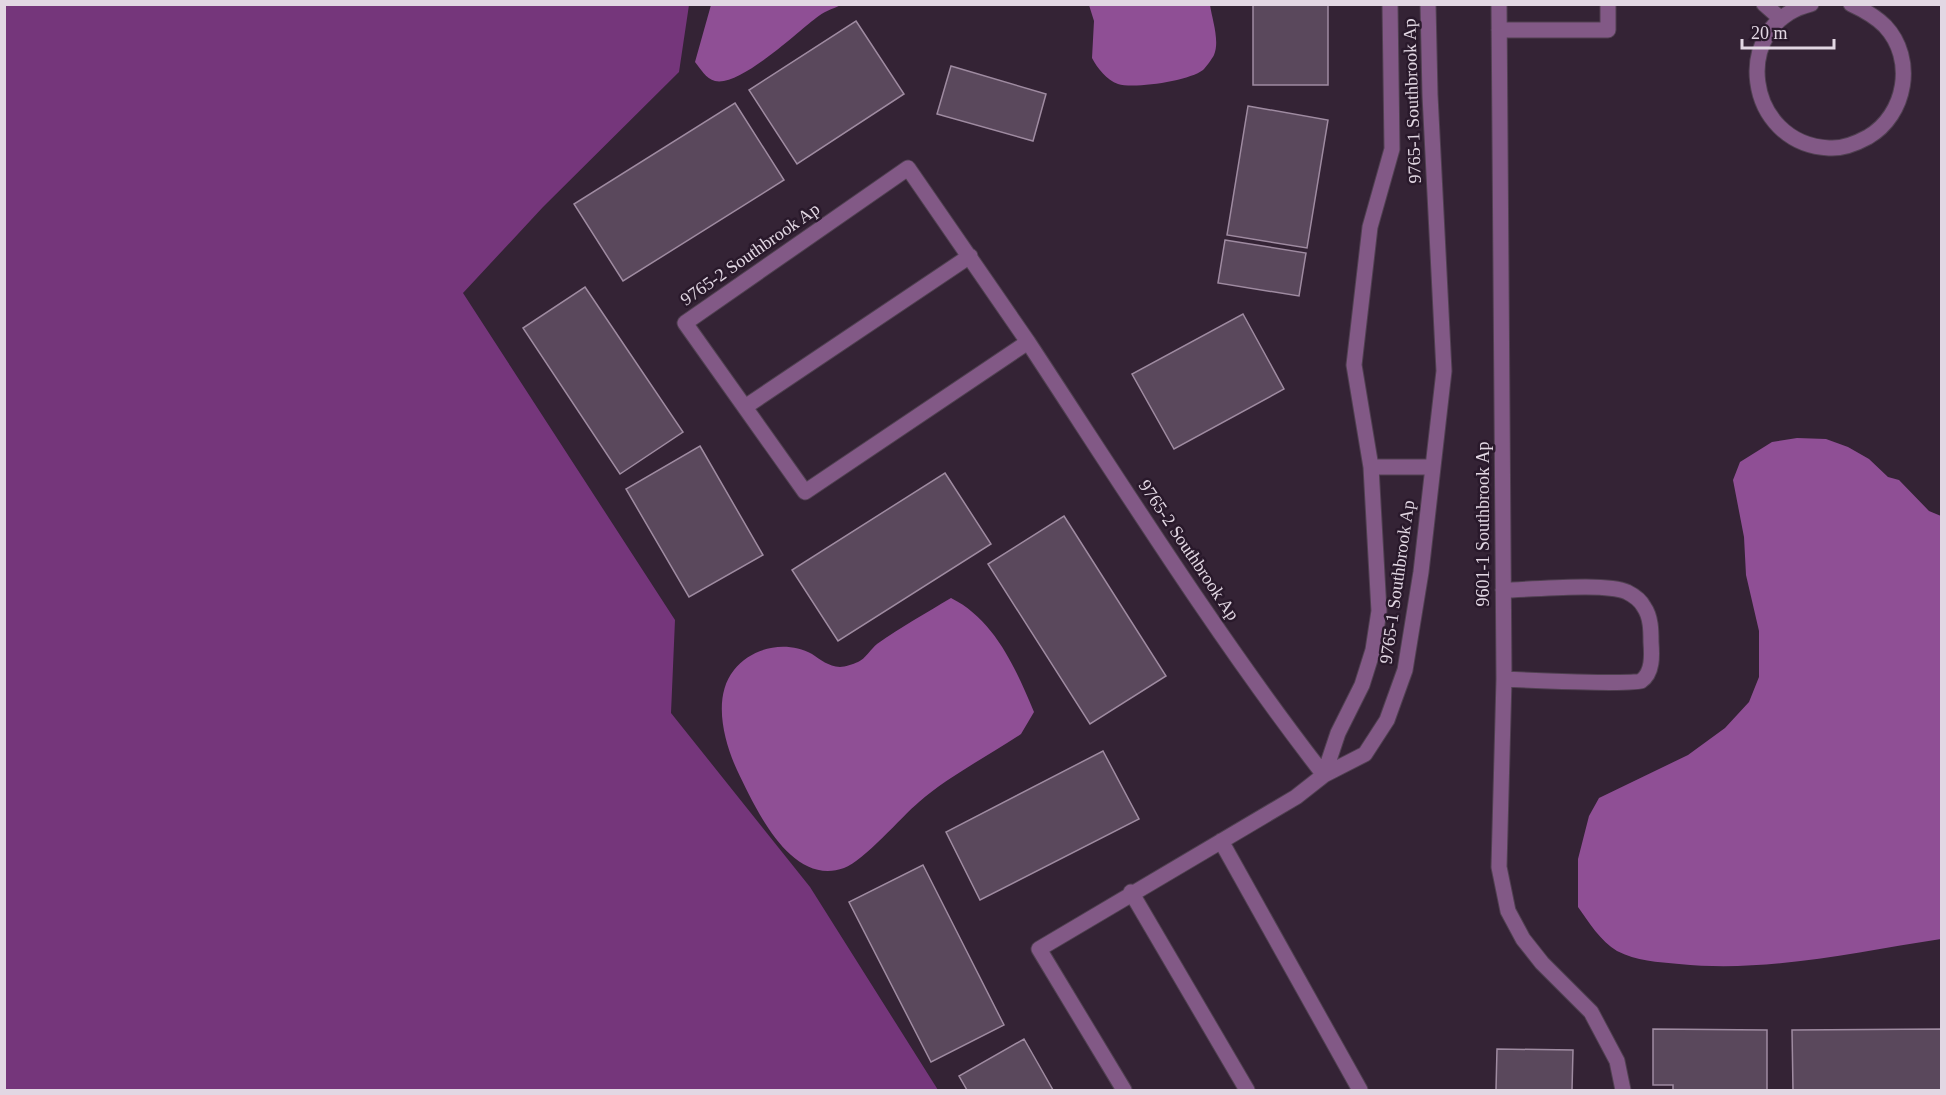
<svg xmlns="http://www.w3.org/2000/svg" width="1946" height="1095" viewBox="0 0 1946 1095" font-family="'Times New Roman',serif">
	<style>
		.forest { fill: #75367b }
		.water { fill: #8f4f95 }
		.building { fill: #5a485c; stroke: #9f8ba1; stroke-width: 1.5 }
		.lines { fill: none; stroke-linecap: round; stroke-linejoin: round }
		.minor-casing { stroke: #504051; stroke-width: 17 }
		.minor { stroke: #825986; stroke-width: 15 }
		.labels { text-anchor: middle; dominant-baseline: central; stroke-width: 5; stroke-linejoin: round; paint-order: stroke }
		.street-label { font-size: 18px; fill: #e2d7e3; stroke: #29192b }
	</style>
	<rect width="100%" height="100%" fill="#342335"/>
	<path class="forest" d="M5,4L689,5L679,72L543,207L463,293L675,620L671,713L810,887L938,1090H5Z"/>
	<path class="water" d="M711,5V4L841,5C832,9 823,12 816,18C796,33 740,87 715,81C706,79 700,68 695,62Z
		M1089,5H1210C1212,19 1220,41 1214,55C1212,59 1206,67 1203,70C1189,81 1134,89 1118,84C1107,80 1097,68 1092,58L1094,21Z
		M1797,438L1826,439L1848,447L1869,459L1888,477L1899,480L1929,511L1941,516V939C1854,952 1768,973 1679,964C1658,962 1636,961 1617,951C1601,942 1588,921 1578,907V859L1589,816L1599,798L1688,755L1725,728L1749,702L1759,677V631L1746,575L1744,537L1733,480L1740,462L1772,442Z
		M951,598C995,620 1016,669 1034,712L1021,734C988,756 949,776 919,802C901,817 864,861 844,868C790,887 755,807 737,770C724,742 712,697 734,670C752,647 786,640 812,654C821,660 828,666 840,667C845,667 853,664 858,662C865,659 871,649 877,644C901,627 926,613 951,598Z"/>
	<path class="building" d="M1253,4H1328V85H1253Z
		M856,21L904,94L797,164L749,90Z
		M951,66L1046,94L1033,141L937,114Z
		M735,103L784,180L623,281L574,204Z
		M1248,106L1328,120L1307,248L1227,235Z
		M1225,240L1306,253L1299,296L1218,283Z
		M585,287L683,432L620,474L523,328Z
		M1243,314L1284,389L1174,449L1132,374Z
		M700,446L763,555L689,597L626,489Z
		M945,473L991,544L838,641L792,570Z
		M1064,516L1166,676L1090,724L988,564Z
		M1103,751L1139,819L980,900L946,832Z
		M923,865L1004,1025L931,1062L849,902Z
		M1653,1029L1767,1030V1090H1673V1085H1653Z
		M1942,1029V1090H1793L1792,1030Z
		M1024,1039L1053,1090H967L959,1076Z
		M1497,1049L1573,1050L1572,1090H1496Z"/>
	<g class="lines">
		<defs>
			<path id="minor" d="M1499,4L1504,679L1499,867L1508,911L1523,939L1542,963L1591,1012L1617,1061L1623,1090
				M1764,4L1781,19
				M1811,4C1729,24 1745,144 1829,148C1842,149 1857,143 1868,137C1906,115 1916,59 1885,26C1875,16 1864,10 1851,4
				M1499,30H1608V4
				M908,168L1028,342L805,492L685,323Z
				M1028,342C1124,488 1217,637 1324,775
				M745,407L970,256
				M1371,467H1433
				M1503,590C1530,590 1605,582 1627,592C1633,595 1641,601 1644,607C1651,617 1651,631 1651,642C1652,655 1653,673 1641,681C1635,685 1521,680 1504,679
				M1324,775L1338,733L1362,685L1373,650L1379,611L1371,467L1354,365L1370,227L1392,149L1390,4
				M1221,841L1360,1090
				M1131,892L1247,1090
				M1124,1090L1039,949L1296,797L1324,775L1365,754L1387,720L1405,670L1421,572L1444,371L1430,95L1428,4"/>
		</defs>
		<use href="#minor" class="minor-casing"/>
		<use href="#minor" class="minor"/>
	</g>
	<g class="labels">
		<g class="street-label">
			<text transform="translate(1412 101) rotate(-92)">9765-1 Southbrook Ap</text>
			<text transform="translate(750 254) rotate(-35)">9765-2 Southbrook Ap</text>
			<text transform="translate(1483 524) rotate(-90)">9601-1 Southbrook Ap</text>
			<text transform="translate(1189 550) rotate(56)">9765-2 Southbrook Ap</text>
			<text transform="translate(1397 582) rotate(-82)">9765-1 Southbrook Ap</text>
		</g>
	</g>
	<rect width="1946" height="1095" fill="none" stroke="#e2d7e3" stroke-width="12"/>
	<path d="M1742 39v9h92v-9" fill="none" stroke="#e2d7e3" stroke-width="3"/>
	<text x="1751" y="39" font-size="18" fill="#e2d7e3" stroke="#29192b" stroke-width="4.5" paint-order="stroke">20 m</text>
</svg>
